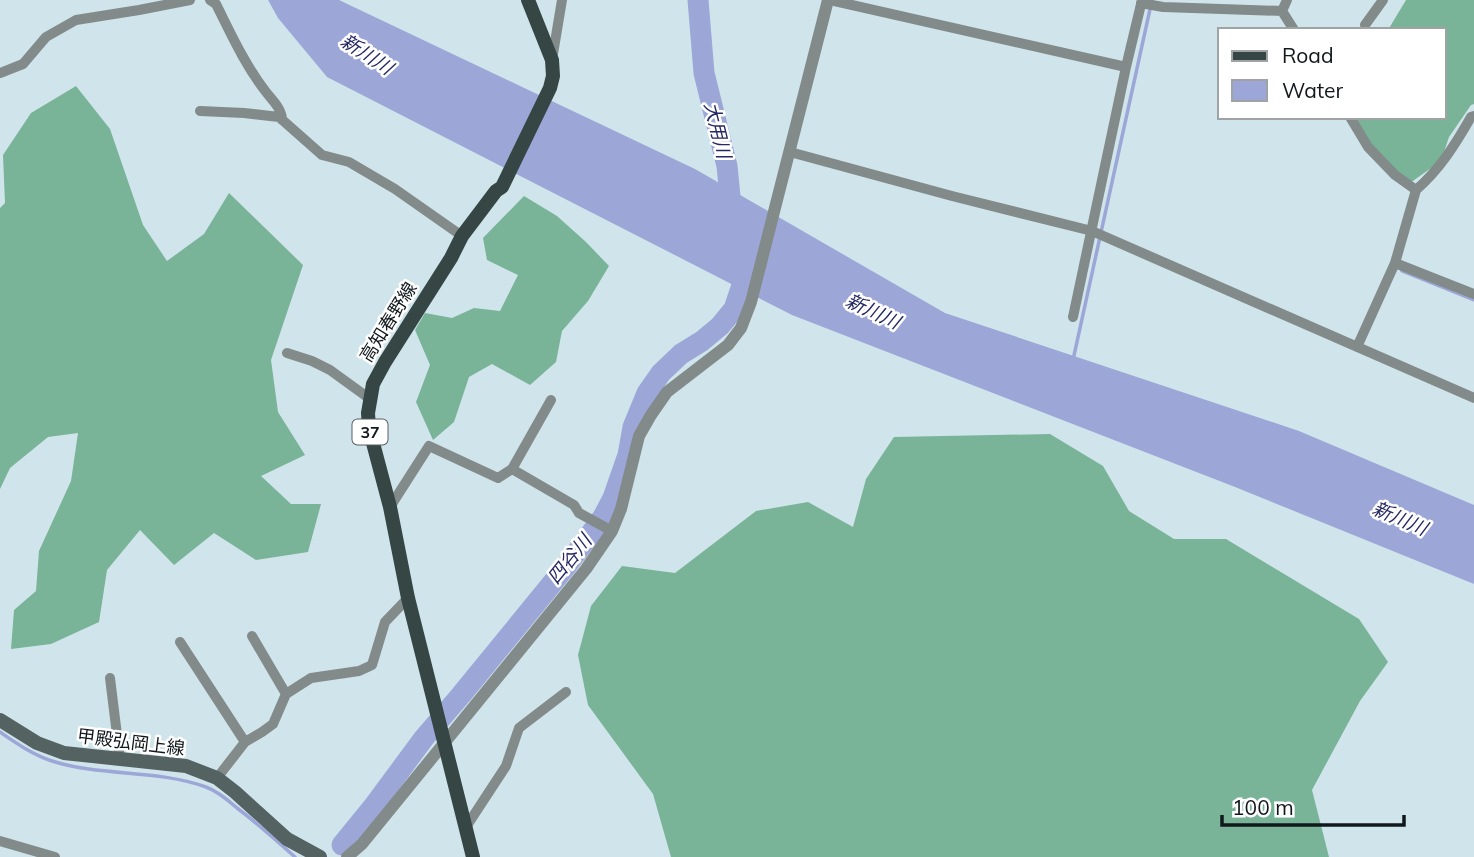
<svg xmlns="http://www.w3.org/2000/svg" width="1474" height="857" viewBox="0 0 1474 857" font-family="Mulish,'Noto Sans JP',sans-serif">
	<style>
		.forest { fill: #79b398 }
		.water { fill: #9ca7d8 }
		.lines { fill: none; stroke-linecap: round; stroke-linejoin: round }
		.stream { stroke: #9ca7d8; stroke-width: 3.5 }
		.river { stroke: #9ca7d8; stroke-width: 21 }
		.minor { stroke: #828b8a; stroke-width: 10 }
		.tertiary { stroke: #828b8a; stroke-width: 12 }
		.secondary { stroke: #556262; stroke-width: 14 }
		.primary { stroke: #364645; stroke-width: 14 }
		.labels { text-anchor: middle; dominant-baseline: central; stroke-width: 5; stroke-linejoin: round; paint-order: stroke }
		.shield { fill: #fff; stroke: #585d5f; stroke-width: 2 }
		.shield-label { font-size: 16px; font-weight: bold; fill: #11181b }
		.street-label { font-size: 18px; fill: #11181b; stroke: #fff }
		.water-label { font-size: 19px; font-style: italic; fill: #252964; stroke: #fff }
	</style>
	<rect width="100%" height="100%" fill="#d0e5eb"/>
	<path class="forest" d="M1406,0H1474V104L1471,105L1449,137L1441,161L1410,183L1391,169L1358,127L1353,117H1444V30H1388Z
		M76,86L110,129L143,225L167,261L204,234L229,193L303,265L271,360L278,412L305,455L261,476L291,504H321L308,552L256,560L214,533L174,565L140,530L107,570L99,622L51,644L11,649L14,610L36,591L39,551L71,481L78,433L48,437L10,468L0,489V208L5,203L3,155L31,113Z
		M524,196L557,216L586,242L609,266L588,301L562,331L556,362L530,385L492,364L469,377L454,422L433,440L416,402L430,365L415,330L425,313L452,318L474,308L500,311L518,275L487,260L483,238Z
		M1050,434L1103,466L1129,511L1174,539H1226L1359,619L1388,662L1360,701L1312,790L1329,857H671L653,794L588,705L578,655L591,606L622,566L675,573L756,511L808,502L853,527L866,479L894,437Z"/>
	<path class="water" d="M268,0H339L695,169L945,313L1299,431L1474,505V584L1235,487L792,315L327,77L278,18Z"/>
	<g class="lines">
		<path class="stream" d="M1402,271L1474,300
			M1073,360L1152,0
			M0,732C16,743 33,755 52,761C102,777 156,769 206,787C217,791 228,800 237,808C257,823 276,840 295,857"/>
		<path class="river" d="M698,0L704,73L727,166L732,216
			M342,845L373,807L424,738L461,695L568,564L603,517L613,498L628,455L633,427L647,393L661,373L681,354L702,341L720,326L734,309L749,264"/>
		<path class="minor" d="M210,0L216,4C231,34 245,65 266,92C273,101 282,109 282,120
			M830,0L1126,67
			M1287,0L1282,11L1294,30
			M1141,3L1163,7L1282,11
			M1365,25L1383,0
			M552,60L562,0
			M0,73L23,64L46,37L76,20L139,10L190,0
			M200,111L244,113L279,117L322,155L349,162L395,189L462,236
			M1350,117L1368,147L1395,175L1416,190L1395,263L1474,294
			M790,152L952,196L1092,231L1474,398
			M1416,190C1440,169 1455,145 1471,117L1474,116
			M1073,317L1126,67L1142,0
			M1357,347L1395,263
			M287,353L312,361L330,370L370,399
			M512,469L551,400
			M390,507L429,446L498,478L512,469L574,505L579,513L612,531
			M252,636L286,694
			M180,642L245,742
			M110,678L120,759
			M217,778L245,742L262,732L273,724L286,694L311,678L359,671L372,665L385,622L408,598
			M466,827L506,766L519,728L566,692
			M0,841L55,857"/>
		<path class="tertiary" d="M347,857L362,844L586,569L612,531L621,509L639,436L651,415L667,392L728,345L741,328L751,302L828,0"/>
		<path class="secondary" d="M0,720L37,743L64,753L186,766L217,778L235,792L287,839L320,857"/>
		<path class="primary" d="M473,857L408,598L390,507L369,428L368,413L373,384L385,362L451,258L462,236L496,191L502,187L550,88L553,76L552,60L528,0"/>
	</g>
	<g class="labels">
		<rect class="shield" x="352.5" y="419.5" width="35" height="25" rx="5"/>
		<g class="shield-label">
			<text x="370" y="432">37</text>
		</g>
		<g class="street-label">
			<text transform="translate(388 322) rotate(-58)">高知春野線</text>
			<text transform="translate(131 742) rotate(7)">甲殿弘岡上線</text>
		</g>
		<g class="water-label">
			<text transform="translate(367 54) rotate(33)">新川川</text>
			<text transform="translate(718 130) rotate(76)">大用川</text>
			<text transform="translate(873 311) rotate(25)">新川川</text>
			<text transform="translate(1400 518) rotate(23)">新川川</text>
			<text transform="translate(569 559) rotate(-51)">四谷川</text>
		</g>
	</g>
	<rect x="1218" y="28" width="228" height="91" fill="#ffffff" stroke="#a0a3a4" stroke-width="2"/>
	<rect x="1232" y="51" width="35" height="10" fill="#364645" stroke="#a0a3a4" stroke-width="2"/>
	<text x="1282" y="63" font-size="21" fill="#11181b">Road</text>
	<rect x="1232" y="80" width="35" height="21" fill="#9ca7d8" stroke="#a0a3a4" stroke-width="2"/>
	<text x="1282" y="98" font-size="21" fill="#11181b">Water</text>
	<path d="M1222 815v10h182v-10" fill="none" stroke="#11181b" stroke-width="3.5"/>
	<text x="1232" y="815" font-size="21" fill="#11181b" stroke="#ffffff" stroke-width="5" paint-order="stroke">100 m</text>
</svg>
